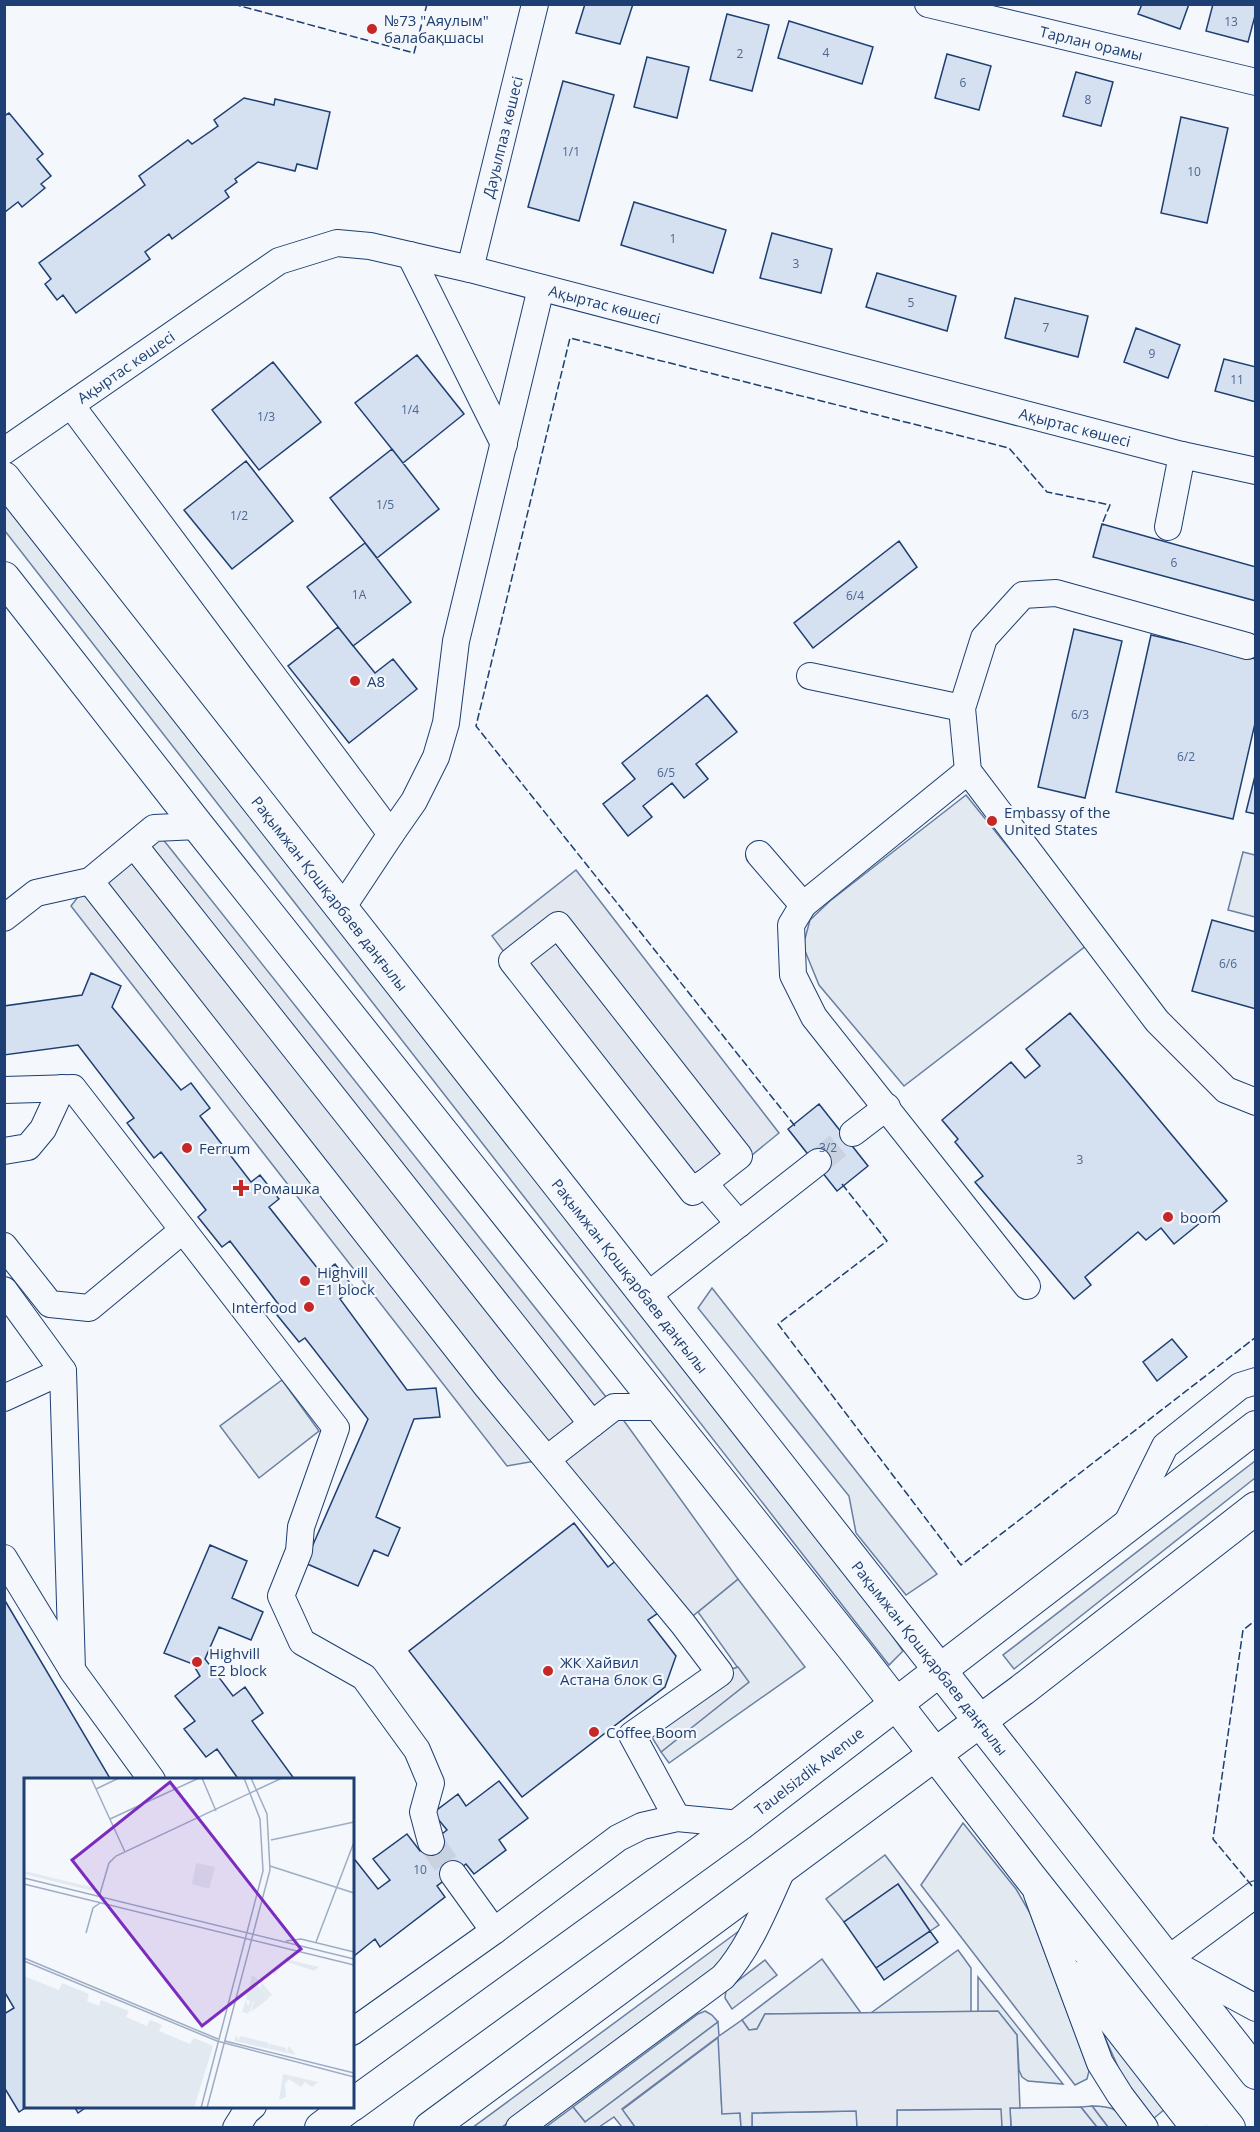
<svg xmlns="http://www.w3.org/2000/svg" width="1260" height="2132" viewBox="0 0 1260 2132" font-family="'Open Sans',sans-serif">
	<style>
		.green { fill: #e3e9f0; stroke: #687fa3; stroke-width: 1.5 }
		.parking { fill: #e3e8f0; stroke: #687fa3; stroke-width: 1.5 }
		.building { fill: #d5e0f0; stroke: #1d3f73; stroke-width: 1.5 }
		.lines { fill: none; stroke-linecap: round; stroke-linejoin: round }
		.minor-tunnel { stroke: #c9d2e0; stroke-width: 26; stroke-dasharray: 26 13; stroke-linecap: butt }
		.minor-casing { stroke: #1d3f73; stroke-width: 28 }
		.major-casing { stroke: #1d3f73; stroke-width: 34 }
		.minor { stroke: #f4f7fb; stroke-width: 26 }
		.major { stroke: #f4f7fb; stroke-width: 32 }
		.fence { stroke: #1d3f73; stroke-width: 1.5; stroke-dasharray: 8 3; stroke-linecap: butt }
		.poi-dot { fill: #c62828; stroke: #f4f7fb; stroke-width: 2 }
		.labels { text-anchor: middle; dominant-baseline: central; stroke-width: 4.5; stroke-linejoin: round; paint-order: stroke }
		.number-label { font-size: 12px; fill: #4b6792 }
		.poi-label { font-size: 15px; fill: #1d3f73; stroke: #f4f7fb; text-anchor: start }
		.street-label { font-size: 15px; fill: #1d3f73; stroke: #f4f7fb }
		.inset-road { fill: none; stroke: #9eadc5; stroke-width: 1.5 }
		.view { fill: #7b2cbf; fill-opacity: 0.15; stroke: #7b2cbf; stroke-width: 3 }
		.inset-edge { fill: none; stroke: #1d3f73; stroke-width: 3 }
	</style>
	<rect width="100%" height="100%" fill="#f4f7fb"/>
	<path class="green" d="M4,504L878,1615L903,1651L889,1665L5,531Z
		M966,795L1087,945L904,1086L819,985L803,946L810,920L830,901Z
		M1243,852L1255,855V917L1228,910Z
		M712,1288L937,1574L906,1595L856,1533L849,1496L698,1308Z
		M282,1380L319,1431L259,1478L220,1426Z
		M1255,1461V1478L1014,1669L1003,1655Z
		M738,1579L805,1667L669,1763L661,1752L748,1682L698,1612Z
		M963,1823L1016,1889L1030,1913L1089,2071L1087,2079L1075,2085L921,1885Z
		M885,1855L939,1925L930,1931L898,1884L844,1922L826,1899Z
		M743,1928L716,1970L502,2127L472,2128Z
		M958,1950L971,1968V2012L871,2013Z
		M822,1959L861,2013L765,2014L757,2029L749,2030L742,2020Z
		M765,1960L777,1975L732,2009L725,1998L726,1990Z
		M978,1977L1063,2084L1028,2081L1022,2077L1019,2070L1017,2035L998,2012H978Z
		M705,2011L712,2015L718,2022L585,2122L573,2107L698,2014Z
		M1102,2031L1165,2109L1153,2119L1123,2078Z
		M719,2037L722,2113H740L741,2127H635L622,2110Z
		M1092,2106C1115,2106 1117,2110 1131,2127H1108Z
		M1081,2107L1097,2127H1011L1010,2108Z
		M1002,2109V2127H897V2110Z
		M857,2111V2127H752V2113Z"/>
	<path class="parking" d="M154,828L614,1407L738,1579L683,1624L547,1459L507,1466L71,906L90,881Z
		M576,870L779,1133L692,1204L492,936Z
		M738,1667L749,1682L661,1752L645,1726L720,1673Z
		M998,2011L1017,2035L1020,2108H1010L1011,2127H1002L1001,2109L897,2110V2128L857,2127L856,2111L752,2113V2127H741L740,2113L722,2114L718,2037L622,2109L635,2127H622L614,2117L599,2127H546L573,2107L585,2122L718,2022L719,2036L742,2020L749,2030L757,2029L765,2014Z
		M1092,2106L1108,2127H1097L1081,2107Z"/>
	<path class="building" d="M585,4H633L620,44L576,33Z
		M1142,4H1189L1180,29L1138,14Z
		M1213,4H1256V12L1248,42L1206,31Z
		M727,14L769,25L752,91L710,80Z
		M789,21L873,47L862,84L778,58Z
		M947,54L991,66L979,110L935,98Z
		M647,57L689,67L677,118L634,107Z
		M1076,72L1113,82L1101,126L1063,116Z
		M563,81L614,95L579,221L528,207Z
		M244,98L274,105L275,99L330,112L317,169L297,164L295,171L258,162L235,179L237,182L225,191L229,197L172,239L169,234L145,252L150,259L76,313L63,295L57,300L45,284L51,279L39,263L145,185L139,176L188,140L192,144L218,126L214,120Z
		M9,113L43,154L37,159L51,176L41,184L45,188L22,207L18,202L5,212L4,116Z
		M1181,117L1228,128L1207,223L1161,213Z
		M634,202L726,230L713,273L621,245Z
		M772,233L832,249L821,293L760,278Z
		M877,273L956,296L947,331L866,307Z
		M1015,298L1088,316L1078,357L1005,338Z
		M1136,328L1180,345L1168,378L1124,362Z
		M417,355L464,414L403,463L355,403Z
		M1224,359L1256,367V402L1215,391Z
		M273,362L321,422L259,470L212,410Z
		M392,449L439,509L377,558L330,498Z
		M246,461L293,521L232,569L184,510Z
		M1102,524L1256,567V601L1093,557Z
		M899,541L917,567L813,648L794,623Z
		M365,543L411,602L353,646L307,587Z
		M338,627L375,673L393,659L417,689L349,743L288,666Z
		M1074,629L1122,641L1085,798L1038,787Z
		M1151,635L1256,659V719L1233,819L1116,792Z
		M707,695L737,732L696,764L708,779L684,798L672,783L643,806L652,817L628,836L603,804L635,779L622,763Z
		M1256,772V814L1246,812Z
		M1212,920L1256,932V1009L1192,991Z
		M91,973L121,986L112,1007L181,1090L191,1083L210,1108L200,1116L251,1182L260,1175L279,1199L269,1207L322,1274L335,1264L354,1288L340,1299L407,1390L436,1388L440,1417L414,1419L376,1517L400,1528L388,1556L374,1550L358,1586L305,1563L368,1419L305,1338L299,1342L273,1310L279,1305L230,1241L222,1247L198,1217L206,1210L161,1152L154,1158L127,1123L134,1118L78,1045L4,1055V1006L82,995Z
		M1070,1013L1227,1201L1174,1244L1161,1228L1146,1240L1138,1232L1085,1277L1091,1285L1074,1299L975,1182L983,1176L955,1142L958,1139L942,1120L1011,1062L1025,1078L1040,1066L1026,1049Z
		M819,1104L868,1166L837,1191L788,1129Z
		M1172,1339L1187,1357L1157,1381L1143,1362Z
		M574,1523L608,1567L617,1560L658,1613L648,1620L676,1656L665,1687L522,1797L409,1651Z
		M210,1545L247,1561L232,1598L263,1612L251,1640L219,1627L205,1659L233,1696L245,1687L263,1713L252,1721L295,1780H239L217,1749L206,1757L184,1729L195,1721L175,1696L200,1676L193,1664L164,1653Z
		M4,1599L111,1780H26V2106H28L19,2112L4,2087V2014L14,2008L4,1991Z
		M499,1781L528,1818L499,1840L506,1850L474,1874L466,1864L437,1886L445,1897L380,1947L375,1939L354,1956L352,1856L378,1889L390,1880L373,1859L407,1834L420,1851L447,1830L433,1813L458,1794L466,1806Z
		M898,1884L930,1931L876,1968L844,1922Z
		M930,1931L938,1942L884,1980L876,1968Z
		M74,2106H88L78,2113Z"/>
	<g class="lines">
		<path class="minor-tunnel" d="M818,1162L853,1133
			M431,1842L453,1874"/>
		<defs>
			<g id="minor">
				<path id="s1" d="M928,4L1256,82"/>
				<path d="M410,255L504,444"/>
				<path id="s2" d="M470,269L535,4"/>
				<path d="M71,405L391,834L342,908"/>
				<path id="s3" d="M4,451L279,261L337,243L370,246L470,269L1182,455L1256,471"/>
				<path d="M1168,527L1182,455"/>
				<path d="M1247,646L1056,593L1023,595L984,638L962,708L968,771L1157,1021L1226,1090L1256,1102"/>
				<path d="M810,676L962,708"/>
				<path d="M968,771L803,905L791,925L793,975L814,1017L1027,1286"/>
				<path d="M198,826L154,828L90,881L487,1387L683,1624L720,1673L632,1735L677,1818"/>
				<path d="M391,834L414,801L436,757L446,723L456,641L541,288"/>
				<path d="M134,845L592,1424"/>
				<path d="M759,854L803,905"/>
				<path d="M4,918L36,893L90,881"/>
				<path d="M558,925L739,1156L693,1192L512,961Z"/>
				<path d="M4,1090L73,1088L183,1230L89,1308L50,1304L4,1246"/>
				<path d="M853,1133L887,1107"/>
				<path d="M4,1151L28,1147L43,1129L62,1088"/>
				<path d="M704,1183L739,1224"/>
				<path d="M183,1230L336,1428L301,1527L299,1551L281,1596L302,1642L364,1677L417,1750L431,1783L423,1812L431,1842"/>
				<path d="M4,1290L63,1371L72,1670L152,1780"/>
				<path d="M647,1296L818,1162"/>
				<path d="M4,1398L63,1371"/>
				<path d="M547,1459L614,1407H660"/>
				<path d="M1126,1525L1165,1446L1240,1386L1256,1381"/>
				<path d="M4,1558L71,1668"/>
				<path d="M453,1874L494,1931"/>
				<path d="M1037,1894L1100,2063L1120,2095L1145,2128"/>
				<path d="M1256,1894L1167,1960L1256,2008"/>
				<path d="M1075,1975L1194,2128"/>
				<path d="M352,2032L494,1931L618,1838L642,1826L677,1818L740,1824"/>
				<path d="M236,2128L246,2112L253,2106"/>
				<path d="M519,2128L723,1977C751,1946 766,1904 784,1866"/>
			</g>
			<g id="major">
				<path id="s4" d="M4,478L1256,2073"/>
				<path d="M4,578L198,826L856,1652L1030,1877L1229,2128"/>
				<path id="s5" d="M352,2105L740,1824L1256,1427"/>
				<path d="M321,2128L350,2106"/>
				<path d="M430,2128L1022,1690L1256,1508"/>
			</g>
		</defs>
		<use href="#minor" class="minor-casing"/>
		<use href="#major" class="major-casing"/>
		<use href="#minor" class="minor"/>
		<use href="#major" class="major"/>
		<path class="fence" d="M233,4L414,53L427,4
			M795,1126L476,726L570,338L1009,448L1047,492L1110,505L1102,524L1104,525
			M842,1184L887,1241L778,1324L961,1565L1256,1337
			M1252,1886L1213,1839L1243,1630L1256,1620"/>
	</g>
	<g class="poi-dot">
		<circle cx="372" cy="29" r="6"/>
		<circle cx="355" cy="681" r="6"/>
		<circle cx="992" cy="821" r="6"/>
		<circle cx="187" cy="1148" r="6"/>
		<path d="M238 1179h6v6h6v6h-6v6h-6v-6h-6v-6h6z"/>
		<circle cx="1168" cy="1217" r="6"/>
		<circle cx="305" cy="1281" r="6"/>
		<circle cx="309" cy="1307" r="6"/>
		<circle cx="197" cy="1662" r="6"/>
		<circle cx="548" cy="1671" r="6"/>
		<circle cx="594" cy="1732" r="6"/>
	</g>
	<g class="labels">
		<g class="number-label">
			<text x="1231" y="21">13</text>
			<text x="826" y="52">4</text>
			<text x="740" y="53">2</text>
			<text x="963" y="82">6</text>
			<text x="1088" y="99">8</text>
			<text x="571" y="151">1/1</text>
			<text x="1194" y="171">10</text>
			<text x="673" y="238">1</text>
			<text x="796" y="263">3</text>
			<text x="911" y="302">5</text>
			<text x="1046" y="327">7</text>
			<text x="1152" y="353">9</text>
			<text x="1237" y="379">11</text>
			<text x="410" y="409">1/4</text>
			<text x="266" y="416">1/3</text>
			<text x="385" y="504">1/5</text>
			<text x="239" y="515">1/2</text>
			<text x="1174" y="562">6</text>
			<text x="359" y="594">1А</text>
			<text x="855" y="595">6/4</text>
			<text x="1080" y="714">6/3</text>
			<text x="1186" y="756">6/2</text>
			<text x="666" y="772">6/5</text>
			<text x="1228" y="963">6/6</text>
			<text x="828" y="1147">3/2</text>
			<text x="1080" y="1159">3</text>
			<text x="420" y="1869">10</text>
		</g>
		<g class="poi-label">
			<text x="384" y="20">№73 "Аяулым"<tspan x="384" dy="17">балабақшасы</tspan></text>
			<text x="367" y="681">А8</text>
			<text x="1004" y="812">Embassy of the<tspan x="1004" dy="17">United States</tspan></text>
			<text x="199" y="1148">Ferrum</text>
			<text x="253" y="1188">Ромашка</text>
			<text x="1180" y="1217">boom</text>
			<text x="317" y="1272">Highvill<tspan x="317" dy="17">E1 block</tspan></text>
			<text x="297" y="1307" text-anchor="end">Interfood</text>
			<text x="209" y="1653">Highvill<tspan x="209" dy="17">E2 block</tspan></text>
			<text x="560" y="1662">ЖК Хайвил<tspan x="560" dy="17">Астана блок G</tspan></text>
			<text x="606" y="1732">Coffee Boom</text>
		</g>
		<g class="street-label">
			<text stroke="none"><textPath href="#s1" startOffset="168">Тарлан орамы</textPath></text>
			<text stroke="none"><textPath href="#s2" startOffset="136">Дауылпаз көшесі</textPath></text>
			<text stroke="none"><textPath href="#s3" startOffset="670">Ақыртас көшесі</textPath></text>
			<text stroke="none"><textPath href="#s3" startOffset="148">Ақыртас көшесі</textPath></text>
			<text stroke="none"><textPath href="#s3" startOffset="1156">Ақыртас көшесі</textPath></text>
			<text stroke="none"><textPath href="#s4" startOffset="528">Рақымжан Қошқарбаев даңғылы</textPath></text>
			<text stroke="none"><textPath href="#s4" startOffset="1014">Рақымжан Қошқарбаев даңғылы</textPath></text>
			<text stroke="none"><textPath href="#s4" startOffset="1500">Рақымжан Қошқарбаев даңғылы</textPath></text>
			<text stroke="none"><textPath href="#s5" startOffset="566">Tauelsizdik Avenue</textPath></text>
		</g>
	</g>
	<g transform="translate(24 1778)">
		<rect width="330" height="330" fill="#f4f7fb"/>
		<path d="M172,85L191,89L185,111L168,106ZM0,93L71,110L69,113L0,96ZM264,178L266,182L295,189L290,193L261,183L251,197L247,192ZM228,197L236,203L233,207L237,210V204L248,217L245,219L237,211L245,220L227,234L230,224L229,223L226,234L222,233L226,236L218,234L222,222L224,229L226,223L222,221L225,210H229L225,209ZM0,198L35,212L38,205L65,216L63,223L75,228L77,222L95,229L105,233L102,239L123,248L126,242L134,245L138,247L135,253L166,266L170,260L189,268L170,330H0ZM212,257L214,262L217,258L245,265L244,270L246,266L262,270V275L265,268L272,277L210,263ZM259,296L294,304L288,309L281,304L277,309L265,301L261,306L262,319L255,322Z" fill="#e3e9f0"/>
		<path class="inset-road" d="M67,0L101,74M178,0L192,33M72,11L95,0M86,41L175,0M247,62L330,44M246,88L330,115M0,100L330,181M0,106L330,187M75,119L85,85L92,78L258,0M62,155L69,130L76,125M262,163L277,161L330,174M292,164L330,64M0,180L194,261M0,183L193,263L330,299M201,263L330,295M177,330L239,93L236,41L220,0M183,330L246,92L243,36L227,0"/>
		<path class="view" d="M146,4L277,171L178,248L48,82Z"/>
		<rect width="330" height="330" class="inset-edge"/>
	</g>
	<rect width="1260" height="2132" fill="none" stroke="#1d3f73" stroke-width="12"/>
</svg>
